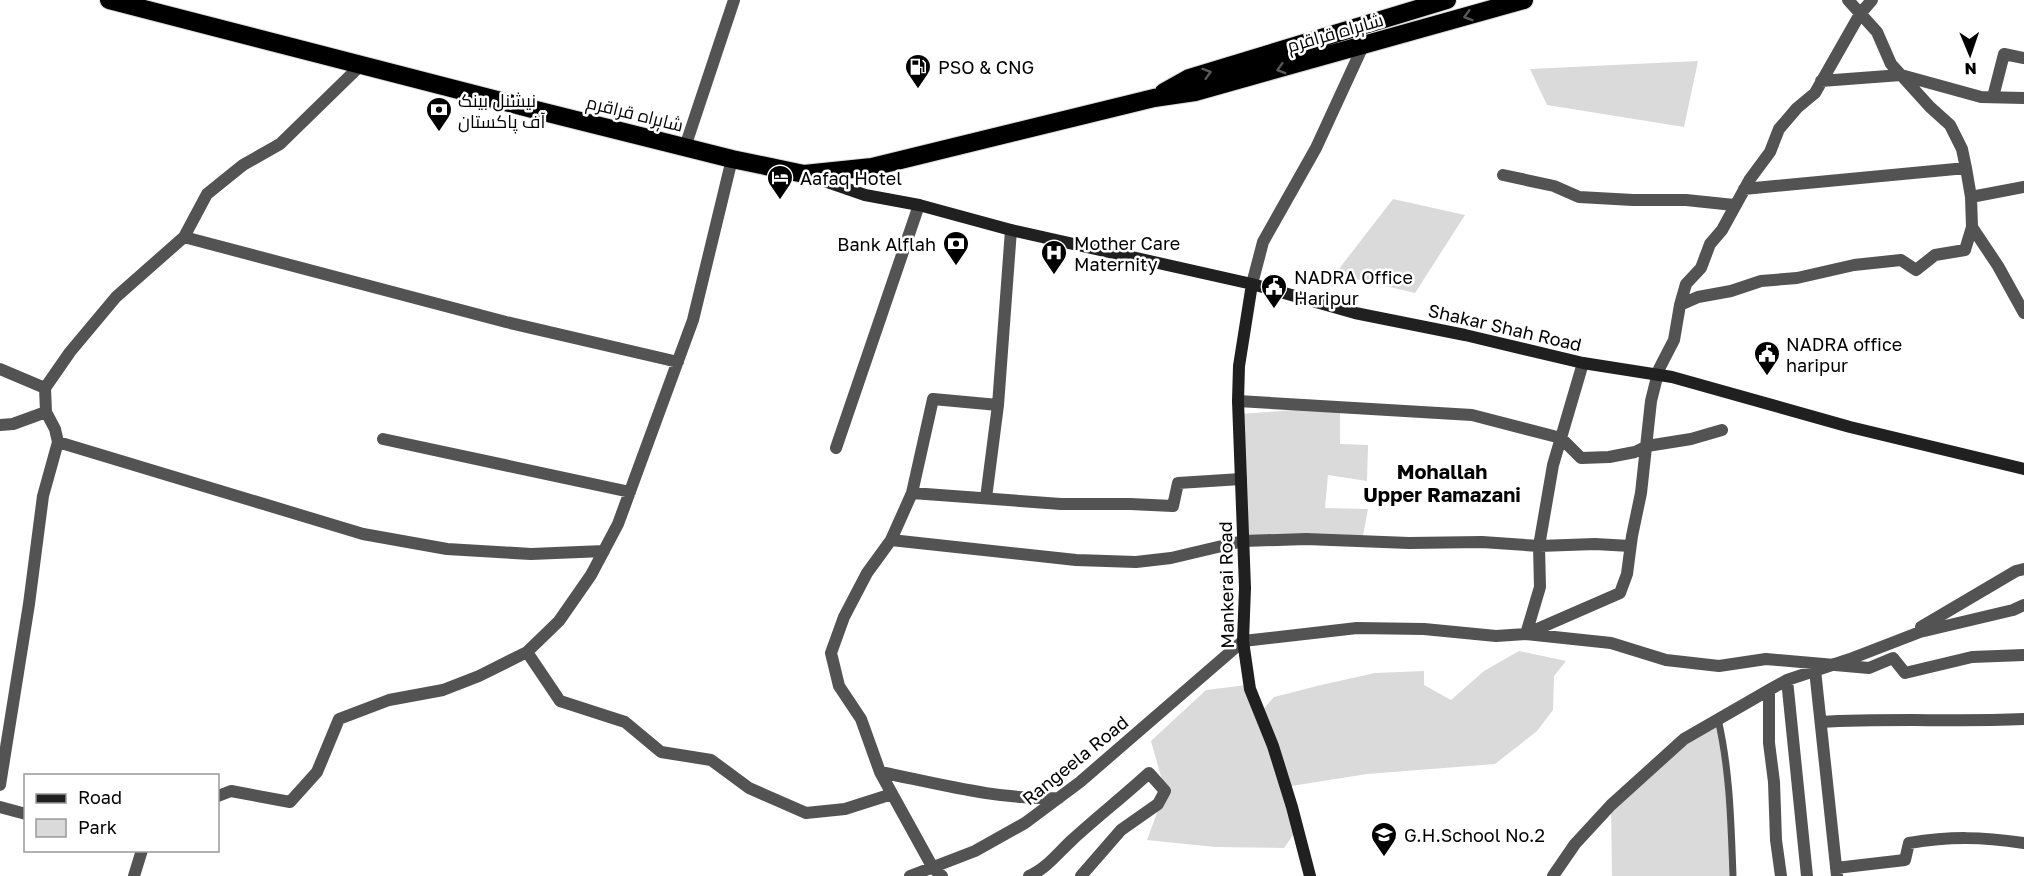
<svg xmlns="http://www.w3.org/2000/svg" width="2024" height="876" viewBox="0 0 2024 876" font-family="'Golos Text',Cairo,sans-serif">
	<style>
		.green { fill: #dadada }
		.lines { fill: none; stroke-linecap: round; stroke-linejoin: round }
		.highway-casing { stroke: #dbdbdb; stroke-width: 20 }
		.lane { stroke: #535353; stroke-width: 7 }
		.street { stroke: #535353; stroke-width: 12 }
		.secondary { stroke: #202020; stroke-width: 12 }
		.highway { stroke: #000; stroke-width: 18 }
		.oneway { stroke: #595959 }
		.labels { text-anchor: middle; dominant-baseline: central; stroke-width: 5; stroke-linejoin: round; paint-order: stroke }
		.street-label { font-size: 18px; fill: #000; stroke: #fff }
		.poi-label { font-size: 18px; fill: #000; stroke: #fff; text-anchor: start }
		.neighbourhood-label { font-size: 20px; font-weight: bold; fill: #000; stroke: #fff }
	</style>
	<rect width="100%" height="100%" fill="#fff"/>
	<path class="green" d="M1698,61L1684,127L1547,105L1530,69Z
		M1393,199L1465,215L1415,293L1335,274Z
		M1340,407V444L1368,445L1367,481L1328,475L1325,508L1368,509L1362,541H1243L1239,414Z
		M1519,651L1566,661L1554,676L1553,710L1537,731L1495,764L1367,774L1285,787L1297,829L1284,848L1215,847L1147,840L1165,791L1151,741L1206,690L1247,685L1260,713L1274,697L1321,685L1375,673L1424,671V685L1451,700L1484,671Z
		M1718,719L1731,812L1733,876H1612L1611,805Z"/>
	<g class="lines">
		<defs>
			<path id="highway" d="M109,0L540,111L732,159L804,174L872,167L1154,98L1195,92L1524,0
				M1164,92L1189,78L1447,0"/>
		</defs>
		<use href="#highway" class="highway-casing"/>
		<path class="lane" d="M1718,719C1730,771 1731,823 1733,876"/>
		<path class="street" d="M1848,0L1877,32L1891,64L1930,107L1950,125L1962,149L1966,168L1971,197L1972,227L1998,266L2024,313
			M1821,81L1901,75L1981,97L2024,98
			M1993,97L2004,54L2024,58
			M685,147L734,0
			M1503,175L1554,186L1579,197L1633,200H1686L1734,205
			M1744,189L1966,168
			M1971,197L2024,187
			M184,237L506,322L678,362
			M1252,284L1263,242L1316,148L1363,46
			M1680,305L1698,297L1731,291L1761,281L1797,278L1854,265L1901,260L1916,270L1935,255L1965,250L1972,227
			M1583,363L1553,465L1539,546L1540,587L1526,634L1611,643L1666,660L1719,666L1766,659L1869,668L1893,658L1905,673L1972,657L2024,655
			M0,369L45,388
			M1238,401L1472,415L1561,438L1581,458L1609,457L1635,452L1647,446L1691,439L1722,430
			M0,425L13,424L46,412
			M383,439L630,492
			M58,442L363,534L447,549L531,554L604,551
			M836,448L919,205
			M912,493L1061,504H1130L1173,506L1178,483L1241,479
			M986,498L998,405L1011,230
			M891,540L1076,560L1136,562L1171,558L1243,541L1306,539L1409,543L1482,542L1539,546L1595,544L1630,546
			M1921,627L2016,571L2024,569
			M527,652L559,621L591,575L618,524L693,320L732,159
			M1815,670L1837,876
			M1787,680L1807,876
			M1769,690V743L1774,782L1776,840L1781,876
			M1821,722C1889,718 1956,722 2024,719
			M880,772C940,784 998,800 1059,798
			M0,785L29,604L43,496L58,442L55,429L46,412L45,388L70,352L116,297L184,237L207,194L243,165L280,144L361,65
			M218,796L231,791L290,802L317,772L339,719L389,700L443,690L479,676L527,652L560,701L625,722L661,752L711,760L749,788L806,813L845,809L892,794
			M0,807L26,814
			M1836,868L1905,860L1909,843C1952,836 1981,837 2024,843
			M134,876L142,850
			M910,876L975,851L1025,823L1080,782L1243,641L1357,628L1424,629L1496,636L1526,634L1620,593L1627,574L1632,536L1641,493L1651,401L1659,369L1674,340L1680,305L1686,284L1701,268L1710,244L1722,230L1750,179L1770,152L1779,129L1797,108L1815,93L1860,14L1872,0
			M942,876L933,868L880,772L861,719L839,686L831,653L844,617L867,573L891,540L912,493L933,399L998,405
			M1029,876C1046,869 1058,853 1072,840C1097,817 1124,796 1149,773L1165,791L1158,804L1121,830L1081,876
			M1553,876L1575,844L1611,805L1684,739L1769,690L1787,680L1850,659L1920,632L2013,610L2024,605"/>
		<path class="secondary" d="M810,176L865,195L919,205L1011,230L1252,284L1355,313L1465,335L1583,363L1672,377L1850,427L2024,469
			M1252,284L1239,366L1238,401L1245,588L1243,641L1250,689L1273,746L1292,807L1310,876"/>
		<use href="#highway" class="highway"/>
	</g>
	<defs><path id="oneway-chevron" d="M-2-3.5L2.5 0L-2 3.5" fill="none" stroke-width="1.6" stroke-linecap="round" stroke-linejoin="round" transform="scale(1.5)"/></defs>
	<g class="oneway">
		<use href="#oneway-chevron" transform="translate(1468 16) rotate(164)"/>
		<use href="#oneway-chevron" transform="translate(1281 69) rotate(164)"/>
		<use href="#oneway-chevron" transform="translate(1207 73) rotate(-16)"/>
	</g>
	<defs>
		<symbol id="fuel-pin" viewBox="-11 -11 22 30"><path d="M0 17L-7.5 6A9.5 9.5 0 1 1 7.5 6Z" fill="#000" stroke="#fff"/><path d="M-5.5-6h7V0h2V4h1.3V-2.5L3-4.5l.8-.8L6-3V5H2.5V1h-1V6h-7ZM-4.2-4.7v3.2H.2V-4.7Z" fill="#fff"/></symbol>
		<symbol id="bank-pin" viewBox="-11 -11 22 30"><path d="M0 17L-7.5 6A9.5 9.5 0 1 1 7.5 6Z" fill="#000" stroke="#fff"/><path d="M-6-4H6V4H-6ZM0-2.3a2.3 2.3 0 1 0 0 4.6a2.3 2.3 0 1 0 0-4.6Z" fill="#fff"/></symbol>
		<symbol id="hotel-pin" viewBox="-11 -11 22 30"><path d="M0 17L-7.5 6A9.5 9.5 0 1 1 7.5 6Z" fill="#000" stroke="#fff"/><path d="M-6-4.5h1.5V1H6V5H4.5V3h-9V5H-6ZM-4 0a1.8 1.8 0 1 1 3.6 0ZM.5 0V-2.5h3Q6-2.5 6 0Z" fill="#fff"/></symbol>
		<symbol id="hospital-pin" viewBox="-11 -11 22 30"><path d="M0 17L-7.5 6A9.5 9.5 0 1 1 7.5 6Z" fill="#000" stroke="#fff"/><path d="M-5-5h3v3.5h4V-5h3V5h-3V1.5h-4V5h-3Z" fill="#fff"/></symbol>
		<symbol id="civic-pin" viewBox="-11 -11 22 30"><path d="M0 17L-7.5 6A9.5 9.5 0 1 1 7.5 6Z" fill="#000" stroke="#fff"/><path d="M-.6-6.5H3V-4.5H.6V-3L4-1V1h2V6H-6V1h2V-1L-.6-3ZM-1.2 2.5V6h2.4V2.5Z" fill="#fff"/></symbol>
		<symbol id="school-pin" viewBox="-11 -11 22 30"><path d="M0 17L-7.5 6A9.5 9.5 0 1 1 7.5 6Z" fill="#000" stroke="#fff"/><path d="M0-5L7-2L0 1L-7-2ZM-4 1L0 2.5L4 1V4Q0 6-4 4Z" fill="#fff"/></symbol>
	</defs>
	<g fill-rule="evenodd">
		<use href="#fuel-pin" x="903" y="52" width="30" height="40"/>
		<use href="#bank-pin" x="424" y="95" width="30" height="40"/>
		<use href="#hotel-pin" x="765" y="163" width="30" height="40"/>
		<use href="#bank-pin" x="941" y="229" width="30" height="40"/>
		<use href="#hospital-pin" x="1039" y="238" width="30" height="40"/>
		<use href="#civic-pin" x="1259" y="272" width="30" height="40"/>
		<use href="#civic-pin" x="1752" y="339" width="30" height="40"/>
		<use href="#school-pin" x="1369" y="820" width="30" height="40"/>
	</g>
	<g class="labels">
		<g class="street-label">
			<text transform="translate(1335 32) rotate(-16)">شاہراہ قراقرم</text>
			<text transform="translate(635 113) rotate(14)">شاہراہ قراقرم</text>
			<text transform="translate(1505 327) rotate(13)">Shakar Shah Road</text>
			<text transform="translate(1226 585) rotate(-91)">Mankerai Road</text>
			<text transform="translate(1075 760) rotate(-39)">Rangeela Road</text>
		</g>
		<g class="poi-label">
			<text x="938" y="67">PSO &amp; CNG</text>
			<text x="458" y="100">نیشنل بینک<tspan x="458" dy="21">آف پاکستان</tspan></text>
			<text x="800" y="178">Aafaq Hotel</text>
			<text x="1074" y="243">Mother Care<tspan x="1074" dy="21">Maternity</tspan></text>
			<text x="936" y="244" text-anchor="end">Bank Alflah</text>
			<text x="1294" y="277">NADRA Office<tspan x="1294" dy="21">Haripur</tspan></text>
			<text x="1786" y="344">NADRA office<tspan x="1786" dy="21">haripur</tspan></text>
			<text x="1404" y="835">G.H.School No.2</text>
		</g>
		<g class="neighbourhood-label">
			<text x="1442" y="471">Mohallah<tspan x="1442" dy="23">Upper Ramazani</tspan></text>
		</g>
	</g>
	<rect x="24" y="774" width="195" height="78" fill="#ffffff" stroke="#999999" stroke-width="1.5"/>
	<rect x="36" y="794" width="30" height="9" fill="#202020" stroke="#999999" stroke-width="1.5"/>
	<text x="78" y="804" font-size="18" fill="#000000">Road</text>
	<rect x="36" y="819" width="30" height="18" fill="#dadada" stroke="#999999" stroke-width="1.5"/>
	<text x="78" y="834" font-size="18" fill="#000000">Park</text>
	<g transform="translate(1970 54) rotate(178)" stroke="#ffffff" stroke-width="4.5" paint-order="stroke">
	<path d="M0-4.5L10 22L0 15L-10 22Z" fill="#000000"/>
	<text y="-9" font-size="16" font-weight="bold" text-anchor="middle" fill="#000000">N</text>
	</g>
</svg>
